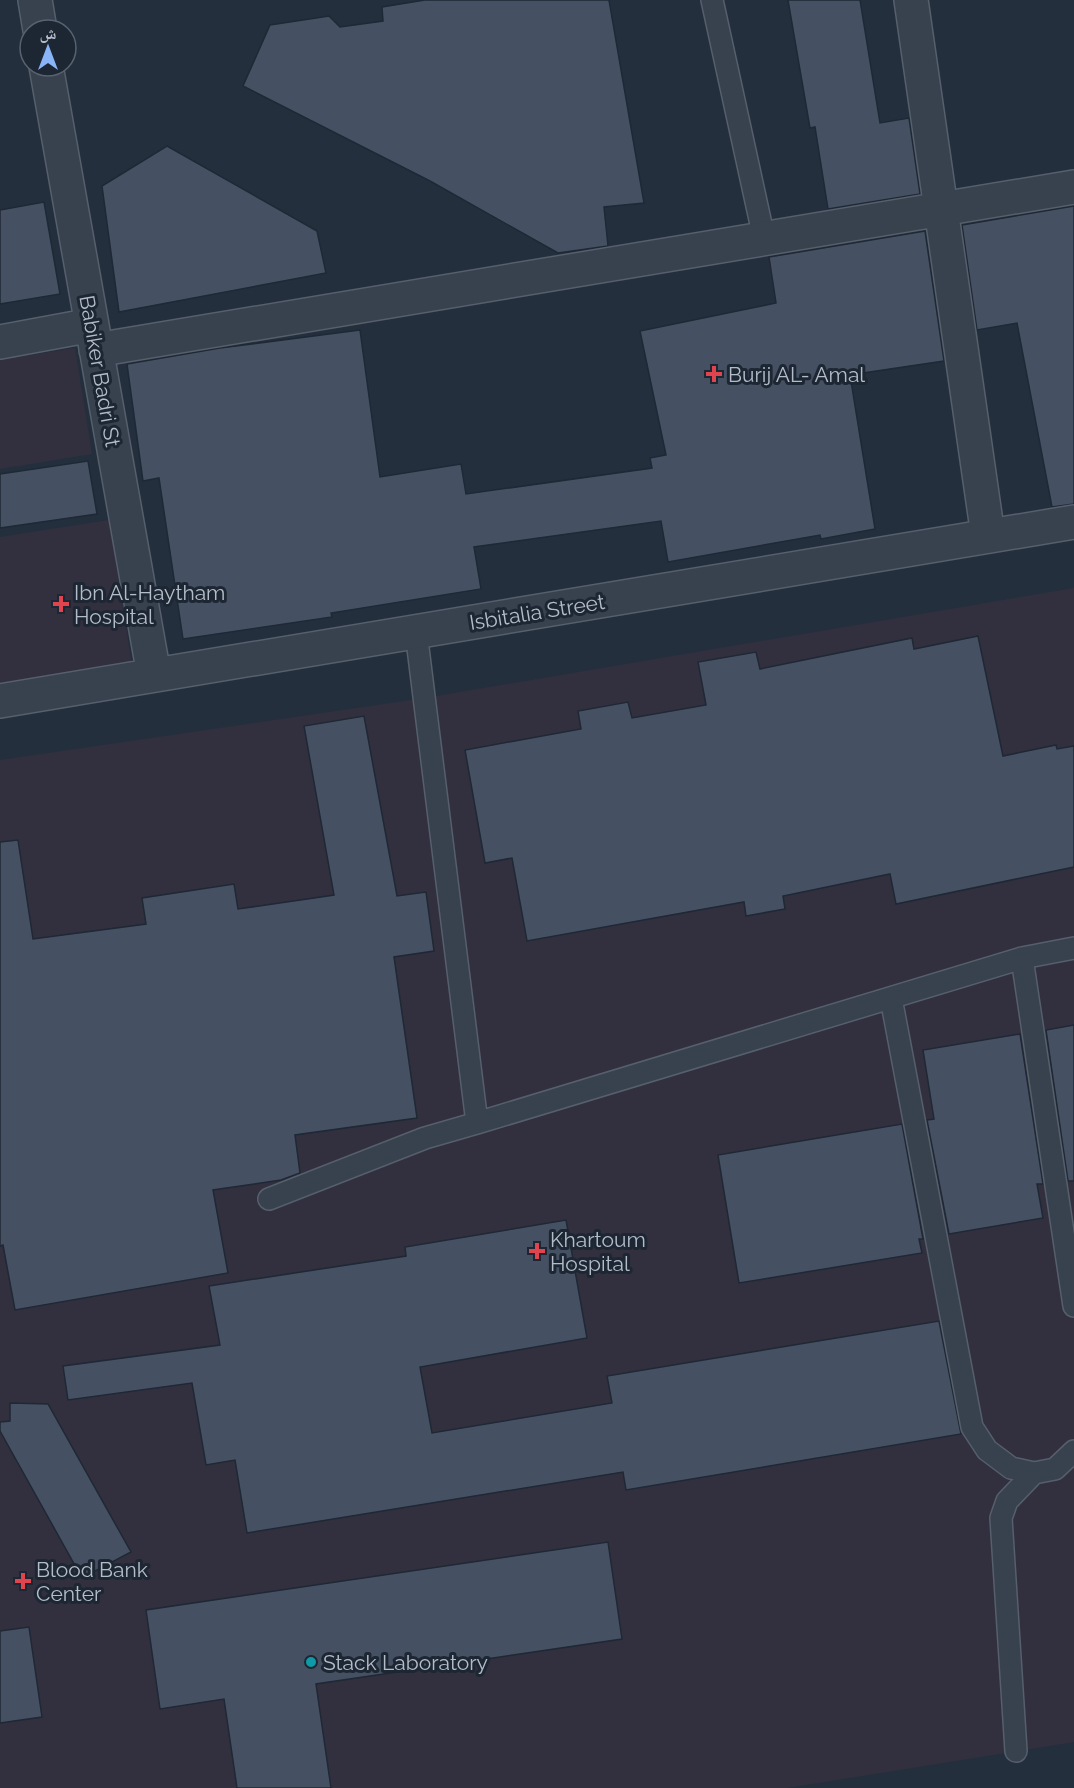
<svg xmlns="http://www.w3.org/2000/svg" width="1074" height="1788" viewBox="0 0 1074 1788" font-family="Raleway,'Noto Naskh Arabic',sans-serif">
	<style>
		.medical { fill: #32303f }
		.building { fill: #455162; stroke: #1f2835; stroke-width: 1.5 }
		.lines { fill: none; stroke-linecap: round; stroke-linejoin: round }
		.lane-casing { stroke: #565f6c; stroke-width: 24 }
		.street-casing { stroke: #565f6c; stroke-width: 36 }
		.lane { stroke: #38414e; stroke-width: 21 }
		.street { stroke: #38414e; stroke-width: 33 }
		.health-dot { fill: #e0444e; stroke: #1d2633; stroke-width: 2 }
		.culture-dot { fill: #0f9aa8; stroke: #1d2633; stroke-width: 2 }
		.labels { text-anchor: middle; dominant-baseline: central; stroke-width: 6; stroke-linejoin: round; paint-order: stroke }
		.street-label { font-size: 21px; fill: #b4bcc9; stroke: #1d2633 }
		.poi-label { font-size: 21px; fill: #b4bcc9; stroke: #1d2633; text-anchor: start }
	</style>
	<rect width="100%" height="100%" fill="#242f3e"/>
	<path class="medical" d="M75,348L92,454L0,469V360Z
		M109,520L133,672L0,693V537Z
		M1074,588V1742L787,1788H0V760L425,698Z"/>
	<path class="building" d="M425,0H609L644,203L604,207L608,246L558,253L430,181L243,86L270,25L329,16L340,27L383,21L382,7Z
		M788,0H860L880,123L909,118L920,194L828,209L815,127L810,128Z
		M167,146L317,231L326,273L119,312L102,186Z
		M44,202L60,294L0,304V210Z
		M1074,206V504L1052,507L1017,323L977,330L962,225Z
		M925,231L944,361L850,375L875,529L821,539L820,535L668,562L661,521L474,547L481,589L331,613L332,617L183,639L159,478L143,481L127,364L220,348L360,330L380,477L461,464L466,494L652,468L650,458L666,455L640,331L776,303L769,257Z
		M88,461L97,514L0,528V474Z
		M978,636L1003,756L1056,745L1057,749L1074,746V867L896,904L890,874L783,896L785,909L746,916L744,902L527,941L512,858L485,863L465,750L581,729L578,711L628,702L632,718L706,705L698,662L756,652L760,669L912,638L914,649Z
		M364,716L397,896L426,892L434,951L394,957L417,1118L295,1135L300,1173L281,1180L213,1190L228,1273L15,1310L3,1245L0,1246V842L18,840L33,939L146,924L142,898L234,884L238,909L334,895L304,726Z
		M1074,1025V1181H1068L1046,1030Z
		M1020,1034L1043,1184H1037L1043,1218L949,1234L927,1120L934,1119L923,1050Z
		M902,1124L923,1239H919L922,1253L739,1283L718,1155Z
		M566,1220L587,1338L420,1367L432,1433L612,1403L607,1376L939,1321L961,1434L626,1490L623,1472L247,1533L235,1460L206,1465L192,1383L68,1400L63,1366L220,1345L209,1286L406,1256L405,1247Z
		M10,1403L48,1404L131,1552L82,1578L0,1431V1422L10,1421Z
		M608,1542L622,1639L316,1684L331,1788H237L224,1699L160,1709L146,1610Z
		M29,1627L42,1717L0,1723V1631Z"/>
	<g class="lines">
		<defs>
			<path id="lane" d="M712,0L764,238
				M416,632L477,1123L1022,958L1074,948
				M1022,958L1074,1306
				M891,998L972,1427L987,1450L1011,1468L1034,1473L1055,1469L1074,1451
				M269,1199L425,1138L477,1123
				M1016,1751L1001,1518L1007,1501L1034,1473"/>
			<path id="street" d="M35,0L40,30
				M911,0L988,536
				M46,66L154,675
				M0,342L92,325
				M96,350L1074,187
				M0,701L1074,522"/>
		</defs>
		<use href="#lane" class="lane-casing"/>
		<use href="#street" class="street-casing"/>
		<use href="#lane" class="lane"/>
		<use href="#street" class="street"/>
	</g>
	<g class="health-dot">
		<path d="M711 365h6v6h6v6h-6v6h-6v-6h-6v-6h6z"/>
		<path d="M58 595h6v6h6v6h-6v6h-6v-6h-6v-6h6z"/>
		<path d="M534 1242h6v6h6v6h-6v6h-6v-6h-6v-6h6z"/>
		<path d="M20 1572h6v6h6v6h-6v6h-6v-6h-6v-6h6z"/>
	</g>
	<circle class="culture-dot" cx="311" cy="1662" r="6"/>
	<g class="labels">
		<g class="street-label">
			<text transform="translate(100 371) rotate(80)">Babiker Badri St</text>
			<text transform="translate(537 612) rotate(-9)">Isbitalia Street</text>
		</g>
		<g class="poi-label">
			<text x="728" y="374">Burij AL- Amal</text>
			<text x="74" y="592">Ibn Al-Haytham<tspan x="74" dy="24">Hospital</tspan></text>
			<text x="550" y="1239">Khartoum<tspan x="550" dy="24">Hospital</tspan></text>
			<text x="36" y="1569">Blood Bank<tspan x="36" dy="24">Center</tspan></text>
			<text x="323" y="1662">Stack Laboratory</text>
		</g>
	</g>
	<g transform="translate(48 48)"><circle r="28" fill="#1d2633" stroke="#59626f" stroke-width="1.5"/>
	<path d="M0-4.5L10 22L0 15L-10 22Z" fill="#8ab4f8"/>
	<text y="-9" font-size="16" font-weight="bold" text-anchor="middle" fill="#b4bcc9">ش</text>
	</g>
</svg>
